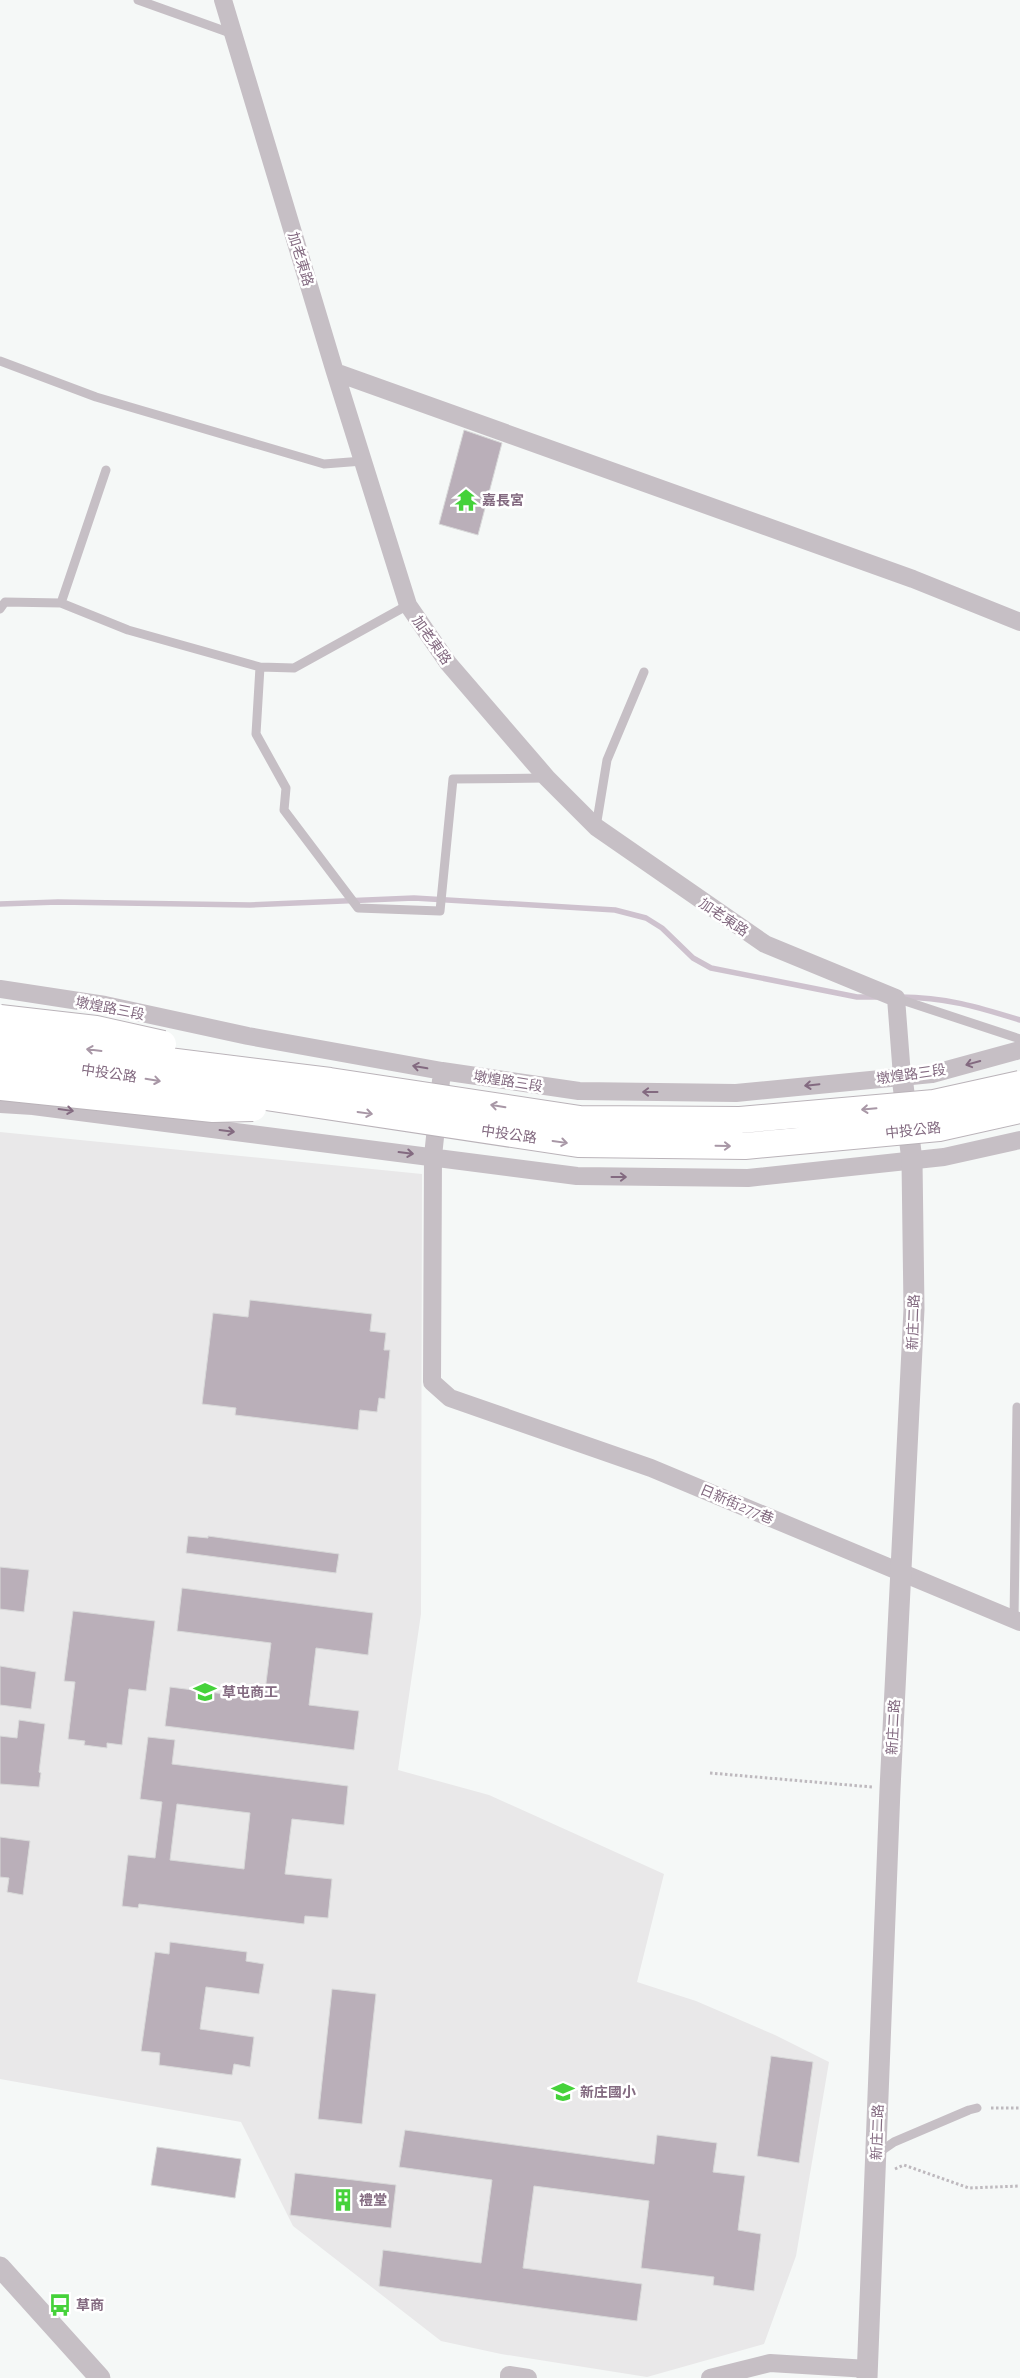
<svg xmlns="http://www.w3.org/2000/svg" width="1020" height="2378" viewBox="0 0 1020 2378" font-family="Raleway,'Noto Sans TC',sans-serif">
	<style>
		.built { fill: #e9e8e9 }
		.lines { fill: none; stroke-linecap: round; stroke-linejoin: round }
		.stream { stroke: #cec2ce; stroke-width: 5.5 }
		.building { fill: #baafb9; stroke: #d8d9d9; fill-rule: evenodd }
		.path { stroke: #beb9be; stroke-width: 3; stroke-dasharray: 2.5 2.5; stroke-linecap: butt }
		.service { stroke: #c6bfc5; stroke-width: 9 }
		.minor { stroke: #c6bfc5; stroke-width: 18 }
		.tertiary { stroke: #c6bfc5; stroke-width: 21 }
		.primary-bridge-casing { stroke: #bab3b9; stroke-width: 28; stroke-linecap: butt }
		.primary-bridge { stroke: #fff; stroke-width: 26 }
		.oneway { stroke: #a897a6 }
		.oneway2 { stroke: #836a80 }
		.labels { text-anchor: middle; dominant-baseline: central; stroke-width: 5; stroke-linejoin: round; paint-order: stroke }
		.street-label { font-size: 14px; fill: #836a80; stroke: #fff }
		.poi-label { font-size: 14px; font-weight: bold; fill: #836a80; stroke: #fff; text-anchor: start }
	</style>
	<rect width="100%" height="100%" fill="#f5f8f7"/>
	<path class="built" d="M0,1132L422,1174L421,1614L398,1770L489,1795L664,1874L637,1982L696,2001L775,2035L829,2062L796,2256L764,2344L647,2377L501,2354L441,2341L293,2226L241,2122L0,2079Z"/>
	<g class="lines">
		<path class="stream" d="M0,904L58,902L250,905L414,898L615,910L646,918L662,928L693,958L711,968L857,997H876
			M900,997C945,997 978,1007 1020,1020"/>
	</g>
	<path class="building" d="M464,430L502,443L478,535L439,524Z
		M250,1300L372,1314L370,1331L386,1333L384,1350H390L385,1399L379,1398L377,1412L360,1410L358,1430L235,1415L236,1408L202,1404L213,1313L248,1317Z
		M188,1536L208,1538V1536L339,1554L336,1573L186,1553Z
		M0,1567L29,1570L24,1612L0,1609Z
		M182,1588L373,1613L368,1655L316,1648L309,1705L359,1711L354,1750L165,1726L170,1687L264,1699L271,1643L177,1631Z
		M73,1611L155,1621L146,1691L129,1689L122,1745L107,1743V1748L84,1745L85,1741L68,1739L75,1682L64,1681Z
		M0,1666L36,1672L31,1709L0,1705Z
		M19,1720L45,1724L39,1772L41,1773L39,1787L0,1784V1736L17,1738Z
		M148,1737L175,1740L172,1764L348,1786L344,1825L292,1819L285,1874L332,1879L328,1918L305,1916L304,1924L139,1904L138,1908L122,1906L128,1855L155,1858L162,1802L140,1799ZM177,1804L250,1813L244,1869L170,1860Z
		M0,1837L30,1841L23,1895L7,1892L9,1878L0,1877Z
		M170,1942L247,1952L246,1961L264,1964L259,1994L206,1987L200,2029L254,2037L250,2067L234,2064L232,2075L159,2065L160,2053L141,2051L155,1952L169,1954Z
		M332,1989L376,1994L362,2124L318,2119Z
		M771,2056L813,2062L799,2163L757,2156Z
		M405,2130L654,2164L657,2135L717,2143L713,2172L745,2176L738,2230L761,2234L754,2291L713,2285L714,2277L641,2268L649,2201L534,2186L523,2268L642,2284L637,2321L379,2286L383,2250L481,2263L492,2180L399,2167Z
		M157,2147L241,2159L235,2198L151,2185Z
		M295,2173L396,2185L391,2228L290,2215Z"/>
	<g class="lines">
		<path class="path" d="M710,1773L872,1787
			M991,2108H1020
			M895,2169L904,2165L969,2188L1020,2186"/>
		<path class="service" d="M138,0L233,34
			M0,361L96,397L324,464L363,461
			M61,603L106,470
			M0,609L5,602L61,603L128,630L260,667L294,668L408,605
			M260,667L256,734L286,788L284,810L358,908L440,911L453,779L547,778
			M596,827L607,760L644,672
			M896,998L1020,1039
			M1014,1620L1017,1407
			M878,2153L894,2142L969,2110L977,2108"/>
		<path class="minor" d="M223,0L335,372L408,605L448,663L547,778L596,827L765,944L896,998L902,1076
			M335,372L913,579L1020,622
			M0,989L105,1005L248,1036L442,1071L579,1091L736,1093L932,1074L1020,1050
			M442,1071L433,1156L432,1382L450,1398L651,1468L1020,1622
			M0,1104L33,1106L577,1176L748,1178L944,1157L1020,1140
			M509,2378V2375L528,2378
			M710,2378L770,2363L868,2369"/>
		<path class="tertiary" d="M0,2267L100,2378
			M867,2378L890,1789L914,1309L912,1161L902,1076"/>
		<defs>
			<path id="primary-bridge" d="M0,1018L96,1029L163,1044
				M0,1040L330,1081L580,1119L740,1120L934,1103L1020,1084
				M0,1061L95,1071L578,1144L745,1146L939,1128L1020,1110
				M0,1087L213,1109L253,1108"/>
		</defs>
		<use href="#primary-bridge" class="primary-bridge-casing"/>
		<use href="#primary-bridge" class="primary-bridge"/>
	</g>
	<defs><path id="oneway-shaft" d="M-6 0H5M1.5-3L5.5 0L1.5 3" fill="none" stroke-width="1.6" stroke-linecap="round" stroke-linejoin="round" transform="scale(1.25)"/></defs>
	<g class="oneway">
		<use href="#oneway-shaft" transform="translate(94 1050) rotate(-173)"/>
		<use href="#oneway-shaft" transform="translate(153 1080) rotate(9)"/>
		<use href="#oneway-shaft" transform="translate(498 1106) rotate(-171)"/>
		<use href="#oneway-shaft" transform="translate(869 1109) rotate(175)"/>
		<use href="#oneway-shaft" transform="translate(365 1113) rotate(8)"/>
		<use href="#oneway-shaft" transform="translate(560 1142) rotate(8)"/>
		<use href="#oneway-shaft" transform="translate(723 1146) rotate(1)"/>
	</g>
	<g class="oneway2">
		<use href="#oneway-shaft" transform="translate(973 1063) rotate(165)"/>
		<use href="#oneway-shaft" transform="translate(420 1067) rotate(-170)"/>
		<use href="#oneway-shaft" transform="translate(812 1085) rotate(174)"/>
		<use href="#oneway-shaft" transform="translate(650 1092) rotate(-180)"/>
		<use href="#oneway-shaft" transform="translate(66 1110) rotate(8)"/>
		<use href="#oneway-shaft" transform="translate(227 1131) rotate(7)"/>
		<use href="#oneway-shaft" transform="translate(406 1153) rotate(7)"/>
		<use href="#oneway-shaft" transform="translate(619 1177)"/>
	</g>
	<defs>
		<symbol id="temple-bare" viewBox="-9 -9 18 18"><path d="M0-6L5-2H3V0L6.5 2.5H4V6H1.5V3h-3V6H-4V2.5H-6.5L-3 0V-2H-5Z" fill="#45d23a" stroke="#fff" stroke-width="2.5" paint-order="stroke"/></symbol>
		<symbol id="school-bare" viewBox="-9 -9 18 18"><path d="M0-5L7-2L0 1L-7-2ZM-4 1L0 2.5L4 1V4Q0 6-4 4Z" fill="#45d23a" stroke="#fff" stroke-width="2.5" paint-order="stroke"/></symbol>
		<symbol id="building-bare" viewBox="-9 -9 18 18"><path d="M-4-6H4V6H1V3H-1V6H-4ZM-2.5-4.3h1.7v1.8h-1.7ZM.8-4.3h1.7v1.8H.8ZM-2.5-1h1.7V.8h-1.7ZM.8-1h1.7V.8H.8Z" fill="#45d23a" stroke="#fff" stroke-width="2.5" paint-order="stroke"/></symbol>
		<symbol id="bus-bare" viewBox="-9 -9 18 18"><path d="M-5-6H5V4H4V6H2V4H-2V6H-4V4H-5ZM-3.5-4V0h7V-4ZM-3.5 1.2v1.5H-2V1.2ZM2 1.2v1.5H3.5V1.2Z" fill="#45d23a" stroke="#fff" stroke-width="2.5" paint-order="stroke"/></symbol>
	</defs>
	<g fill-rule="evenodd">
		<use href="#temple-bare" x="450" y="484" width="32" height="32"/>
		<use href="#school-bare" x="189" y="1676" width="32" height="32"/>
		<use href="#school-bare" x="547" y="2076" width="32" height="32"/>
		<use href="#building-bare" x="327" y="2184" width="32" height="32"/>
		<use href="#bus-bare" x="44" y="2289" width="32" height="32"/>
	</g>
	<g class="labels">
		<g class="street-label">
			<text transform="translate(301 259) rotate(73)">加老東路</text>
			<text transform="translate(432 640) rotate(55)">加老東路</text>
			<text transform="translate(724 917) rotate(34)">加老東路</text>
			<text transform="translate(110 1008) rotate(11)">墩煌路三段</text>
			<text transform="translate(109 1073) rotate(8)">中投公路</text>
			<text transform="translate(911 1074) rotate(-8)">墩煌路三段</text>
			<text transform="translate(508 1081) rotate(9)">墩煌路三段</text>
			<text transform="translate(913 1130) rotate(-6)">中投公路</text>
			<text transform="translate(509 1134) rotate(8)">中投公路</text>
			<text transform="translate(913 1322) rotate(-88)">新庄二路</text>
			<text transform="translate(737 1504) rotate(23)">日新街277巷</text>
			<text transform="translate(893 1727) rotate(-87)">新庄二路</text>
			<text transform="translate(877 2132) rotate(-88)">新庄二路</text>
		</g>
		<g class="poi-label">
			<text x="482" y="500">嘉長宮</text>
			<text x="222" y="1692">草屯商工</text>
			<text x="580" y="2092">新庄國小</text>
			<text x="359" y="2200">禮堂</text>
			<text x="76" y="2305">草商</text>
		</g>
	</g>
</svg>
